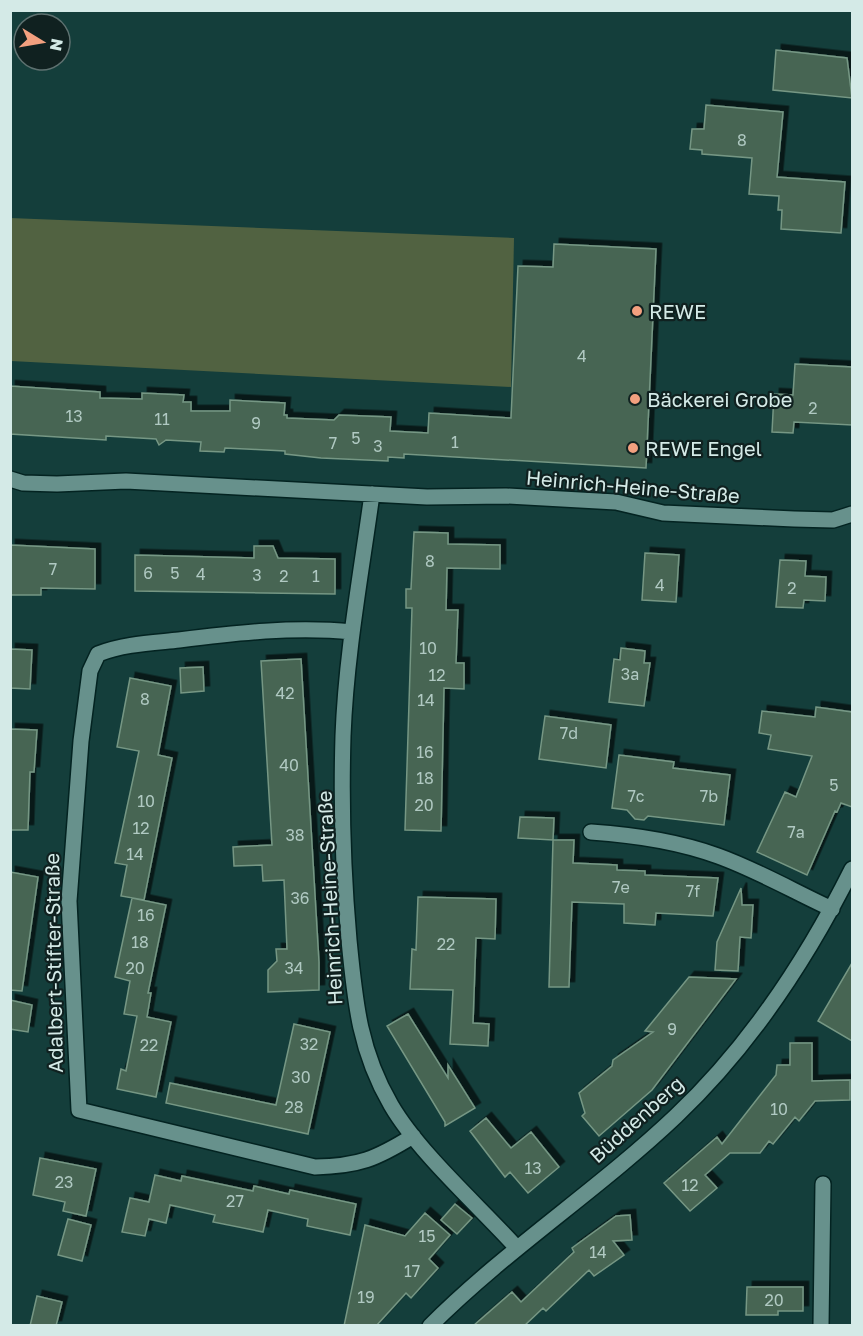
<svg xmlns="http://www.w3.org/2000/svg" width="863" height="1336" viewBox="0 0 863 1336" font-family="'Golos Text',sans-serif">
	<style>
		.green { fill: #516241 }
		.building { fill: #466553; stroke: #769784; stroke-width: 1.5; filter: url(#shadow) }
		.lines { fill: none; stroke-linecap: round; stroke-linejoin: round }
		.street-casing { stroke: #032321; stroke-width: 18 }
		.street { stroke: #67918c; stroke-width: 15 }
		.poi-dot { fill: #f2a07f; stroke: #102120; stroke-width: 2 }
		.labels { text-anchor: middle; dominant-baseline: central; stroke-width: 4.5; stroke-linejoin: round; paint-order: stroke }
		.number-label { font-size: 16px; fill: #b0c9c2 }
		.poi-label { font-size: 20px; fill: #d4eae7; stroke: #102120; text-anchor: start }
		.street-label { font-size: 20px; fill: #d4eae7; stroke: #102120 }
	</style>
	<defs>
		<filter id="shadow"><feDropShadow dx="5.5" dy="-5.5" stdDeviation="0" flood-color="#0009"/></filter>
	</defs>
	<rect width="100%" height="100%" fill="#143e3b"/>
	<path class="green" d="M10,218L514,238L511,387L11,361Z"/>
	<path class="building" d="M776,50L847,58L852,98L773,90Z
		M706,105L783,112L777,177L845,182L841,233L781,229L782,210H778L779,196L749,194L752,158L702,154V150L690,149L692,129H704Z
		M554,244L656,249L646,468L404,454V458L388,457V461L321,458L285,454V451L225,448L224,452L200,451L201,442L166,440L159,445L156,439L106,436V440L10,434V386L100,392V398L142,399V393L184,395L183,402H191V411H230V400L285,403L284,415H287V418L334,420L339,415L391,417L390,431L428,433L429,413L511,418L518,266L553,267Z
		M795,364L852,367V425L794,422L793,433L772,432L774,394L793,395Z
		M414,532L448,533V544L500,545V569L447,568L446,610H458L456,663H464V689L444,688L441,831L405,830L412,608H406V589H411Z
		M10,545L95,549V589L41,588V595H10Z
		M254,546H273L278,558L335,559V594L135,591V555L254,558Z
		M645,553L679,555L676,602L642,600Z
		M780,560L806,561L805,576L826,577L825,601L804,600L803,608L776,607Z
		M621,648L645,651L644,663H650L644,706L609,702L614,659L620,660Z
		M10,649L32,650L30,689L10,688Z
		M301,659L319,962V990L268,992V970L277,961L276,949H287L284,880L263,881L262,865L234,866L233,847L272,845L261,661Z
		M203,667L204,691L181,693L180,668Z
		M130,678L171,686L158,755L172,758L144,900L121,896L127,865L115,863L139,751L117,747Z
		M816,707L852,712V807L841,803L837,812L835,811L807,875L757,852L785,792L796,797L812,756L768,749L771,735L759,733L762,711L815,717Z
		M545,716L611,725L606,768L539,759Z
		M10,729L37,730L34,772H30L28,830H10Z
		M619,755L674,762L673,768L730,775L724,825L648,816L644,820L635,819L627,810L612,808Z
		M520,817L554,818L553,840L518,838Z
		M553,840H574L573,863L617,865V870L645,871V875L718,878L713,916L656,913L655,925L624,923V904L572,902L569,987H549Z
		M10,872L38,877L22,991L10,990Z
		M741,888L742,905H753L751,938L740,937L738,971L715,970L717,942Z
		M418,897L496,899L495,939L476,938L473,1023L489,1024L488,1046L450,1044L453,990L410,989L412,949L416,950Z
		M132,898L166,905L148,993H151L147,1017L171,1022L156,1097L117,1089L121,1069L126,1071L137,1016L124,1014L130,981L115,977Z
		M852,963V1041L818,1021Z
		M689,977L736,979L652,1090L599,1136L582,1116L585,1113L579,1093L612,1066L613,1060L653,1032L645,1031Z
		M10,1000L32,1005L28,1032L10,1029Z
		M408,1014L448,1078V1065L475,1108L445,1126V1122L387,1026Z
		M294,1024L330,1032L308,1134L166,1103L170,1083L276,1105Z
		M790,1043H812V1081L850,1080V1100L815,1101L799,1121L795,1117L773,1144L769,1141L760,1153H730L705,1175L717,1188L690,1211L664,1183L717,1137L722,1144L776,1075L777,1065H790Z
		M486,1118L511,1148L531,1132L559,1167L528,1193L510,1172L505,1177L470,1131Z
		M40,1158L96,1169L86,1216L63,1211L65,1202L33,1195Z
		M155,1175L181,1181L182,1176L253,1191L254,1186L289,1194L290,1190L356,1204L350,1235L307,1226L308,1219L268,1210L263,1232L213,1222L215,1215L170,1205L166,1223L149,1219L145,1236L122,1232L130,1198L149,1202Z
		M455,1204L472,1218L457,1234L441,1220Z
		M425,1213L450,1235L429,1259L438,1268L411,1298L406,1293L376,1326H344L365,1225L405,1236Z
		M630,1215L632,1240L613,1241L624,1255L594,1276L589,1270L546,1311L543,1308L524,1326H473L512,1292L521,1302L574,1252L572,1248L616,1216Z
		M68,1219L91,1225L82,1261L58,1255Z
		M747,1287H803V1311H778V1315H746Z
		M37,1296L62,1302L56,1326H30Z"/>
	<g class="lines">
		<defs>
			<path id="street" d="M10,479L23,483L57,484L126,481L427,497L506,496L616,502L663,513L794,519L833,520L852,514
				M372,494C361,574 346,655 343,736C341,804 343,872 349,940C355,1001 359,1050 391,1105C419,1153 478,1205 516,1247
				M352,632C295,626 235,633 179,640C151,643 124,644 98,654L90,671L81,741L69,901L79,1110L315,1167C359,1166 376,1159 413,1136
				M591,832C635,835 677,841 718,856C757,870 795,892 832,909
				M430,1326C507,1249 598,1190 676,1116C750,1046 807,959 852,869
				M821,1326L823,1184"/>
		</defs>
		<use href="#street" class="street-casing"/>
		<use href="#street" class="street"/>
	</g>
	<g class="poi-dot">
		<circle cx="637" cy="311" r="6"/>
		<circle cx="635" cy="399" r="6"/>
		<circle cx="633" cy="448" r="6"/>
	</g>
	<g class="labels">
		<g class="number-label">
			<text x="742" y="140">8</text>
			<text x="582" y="356">4</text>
			<text x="813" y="408">2</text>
			<text x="74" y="416">13</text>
			<text x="162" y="419">11</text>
			<text x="256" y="423">9</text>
			<text x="356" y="438">5</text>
			<text x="455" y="442">1</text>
			<text x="333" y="443">7</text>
			<text x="378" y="446">3</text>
			<text x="430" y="561">8</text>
			<text x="53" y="569">7</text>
			<text x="148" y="573">6</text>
			<text x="175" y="573">5</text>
			<text x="201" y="574">4</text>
			<text x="257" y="575">3</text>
			<text x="284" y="576">2</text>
			<text x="316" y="576">1</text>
			<text x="660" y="585">4</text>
			<text x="792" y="588">2</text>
			<text x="428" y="648">10</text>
			<text x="630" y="674">3a</text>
			<text x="437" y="675">12</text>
			<text x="285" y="693">42</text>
			<text x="145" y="699">8</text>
			<text x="426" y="700">14</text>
			<text x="569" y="733">7d</text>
			<text x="425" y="752">16</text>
			<text x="289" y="765">40</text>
			<text x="425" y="778">18</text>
			<text x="834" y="785">5</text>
			<text x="636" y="796">7c</text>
			<text x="709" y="796">7b</text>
			<text x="146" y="801">10</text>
			<text x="424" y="805">20</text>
			<text x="141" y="828">12</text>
			<text x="796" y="832">7a</text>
			<text x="295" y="835">38</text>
			<text x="135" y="854">14</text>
			<text x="621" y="887">7e</text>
			<text x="693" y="891">7f</text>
			<text x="300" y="898">36</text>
			<text x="146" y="915">16</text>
			<text x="140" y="942">18</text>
			<text x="446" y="944">22</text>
			<text x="135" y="968">20</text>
			<text x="294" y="968">34</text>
			<text x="672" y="1029">9</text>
			<text x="309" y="1044">32</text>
			<text x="149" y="1045">22</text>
			<text x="301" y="1077">30</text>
			<text x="294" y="1107">28</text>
			<text x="779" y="1109">10</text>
			<text x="533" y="1168">13</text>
			<text x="64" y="1182">23</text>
			<text x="690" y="1185">12</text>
			<text x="235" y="1201">27</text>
			<text x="427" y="1236">15</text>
			<text x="598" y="1252">14</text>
			<text x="412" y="1271">17</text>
			<text x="366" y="1297">19</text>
			<text x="774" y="1300">20</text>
		</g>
		<g class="poi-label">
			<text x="649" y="311">REWE</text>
			<text x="647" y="399">Bäckerei Grobe</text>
			<text x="645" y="448">REWE Engel</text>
		</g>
		<g class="street-label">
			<text transform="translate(633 486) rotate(5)">Heinrich-Heine-Straße</text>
			<text transform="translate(329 898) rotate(-93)">Heinrich-Heine-Straße</text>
			<text transform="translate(53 963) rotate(-91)">Adalbert-Stifter-Straße</text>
			<text transform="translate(636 1119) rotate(-42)">Büddenberg</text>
		</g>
	</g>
	<rect width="863" height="1336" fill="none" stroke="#d4eae7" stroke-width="24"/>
	<g transform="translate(42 42) rotate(101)"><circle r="28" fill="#102120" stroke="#5e7170" stroke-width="1.5"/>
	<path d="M0-4.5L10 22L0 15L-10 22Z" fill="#f2a07f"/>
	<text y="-9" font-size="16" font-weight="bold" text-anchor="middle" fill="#d4eae7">N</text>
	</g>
</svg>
